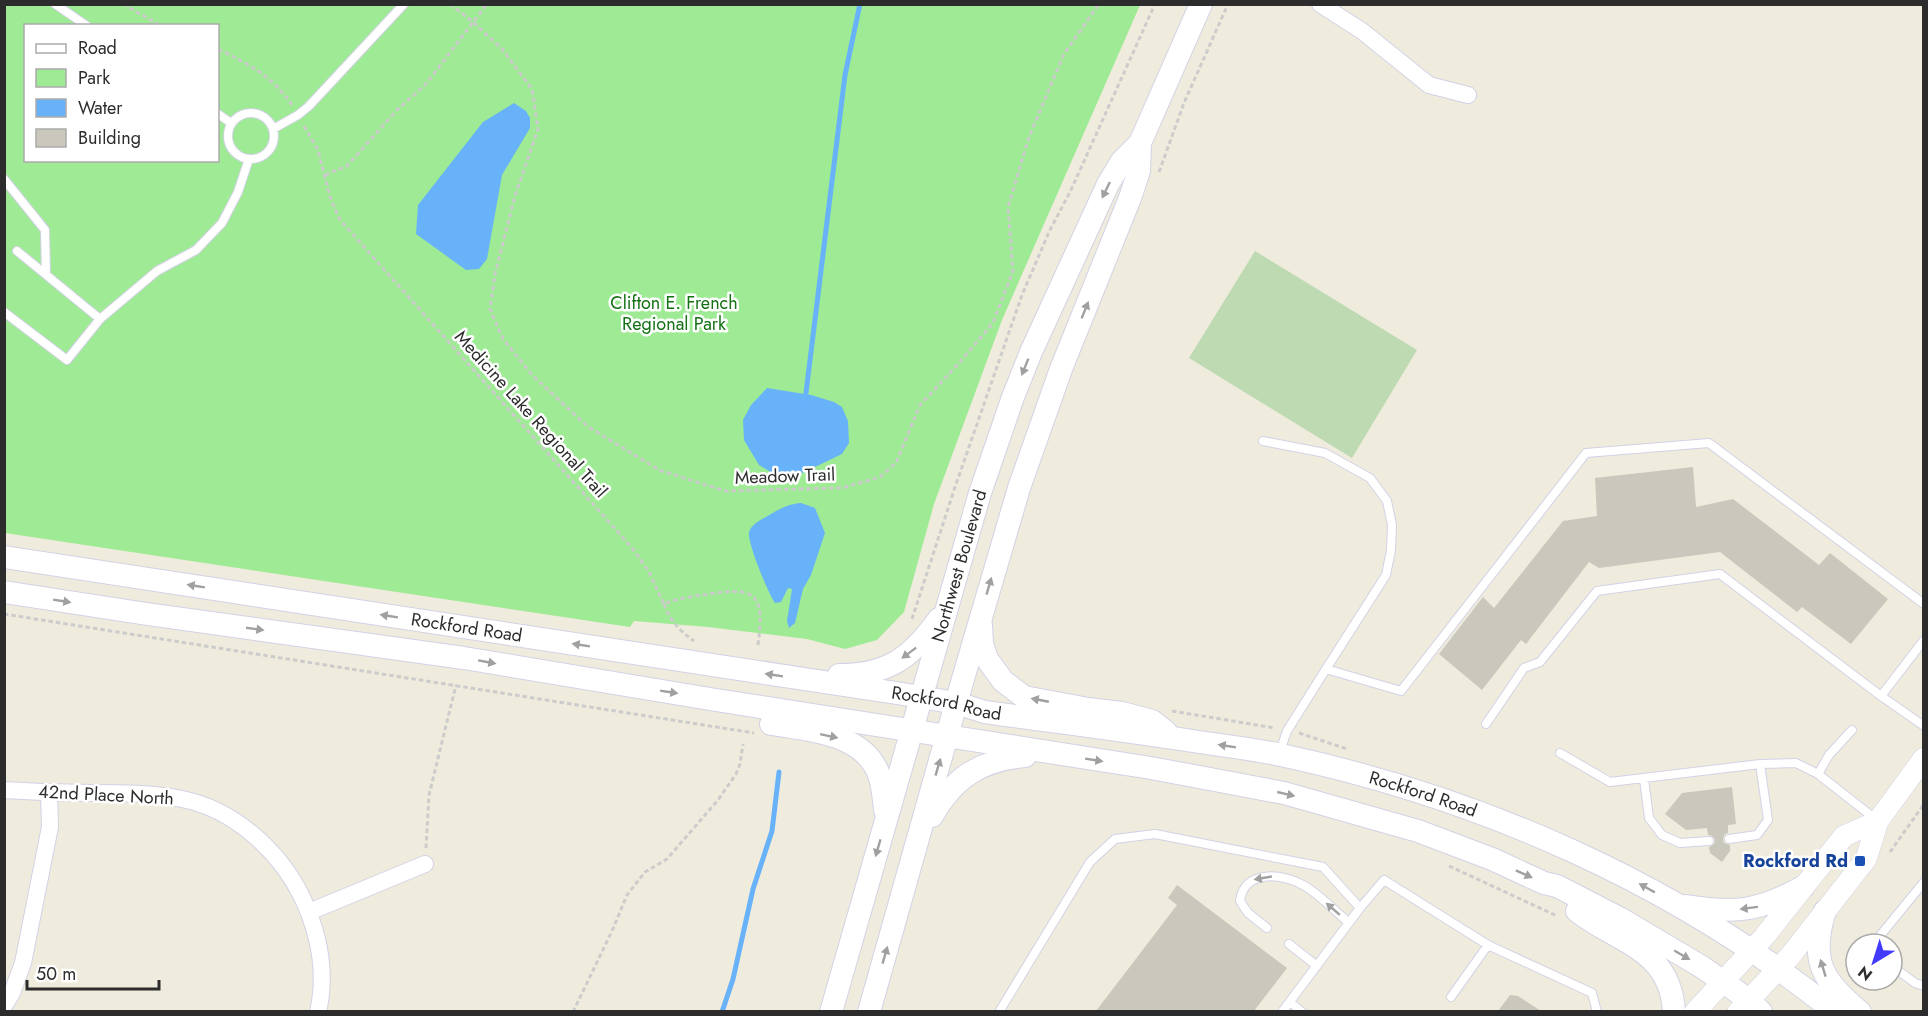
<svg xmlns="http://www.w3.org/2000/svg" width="1928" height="1016" viewBox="0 0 1928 1016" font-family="Jost,sans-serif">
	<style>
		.green { fill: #9fea95; fill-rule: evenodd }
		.cemetery { fill: #bddab3 }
		.water { fill: #68b2fa }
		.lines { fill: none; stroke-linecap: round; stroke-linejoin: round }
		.stream { stroke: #68b2fa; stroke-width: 5 }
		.building { fill: #cac8bc }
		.service-casing { stroke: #d3d2e6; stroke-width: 10 }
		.minor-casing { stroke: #d3d2e6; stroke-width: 18 }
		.tertiary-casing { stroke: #d3d2e6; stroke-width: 22 }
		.secondary-casing { stroke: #d3d2e6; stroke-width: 24 }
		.path { stroke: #ccc; stroke-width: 3; stroke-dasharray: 4.5 3; stroke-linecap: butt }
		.service { stroke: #fff; stroke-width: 8 }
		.minor { stroke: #fff; stroke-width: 16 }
		.tertiary { stroke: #fff; stroke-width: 21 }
		.secondary { stroke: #fff; stroke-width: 22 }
		.oneway { fill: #a0a0a0 }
		.transit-dot { fill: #1a4fb4; stroke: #fff; stroke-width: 2 }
		.labels { text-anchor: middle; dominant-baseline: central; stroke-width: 5; stroke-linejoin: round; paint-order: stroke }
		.park-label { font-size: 18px; fill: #147215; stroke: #fff }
		.street-label { font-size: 18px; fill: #2c2c2c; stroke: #fff }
		.transit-label { font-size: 18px; font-weight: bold; fill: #164399; stroke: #fff; text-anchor: end }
	</style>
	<rect width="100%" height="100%" fill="#efebdd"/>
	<path class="green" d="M4,5H1140L1002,320L934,504L904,612L877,640L845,649L807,639L708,627L634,621L630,627L5,533ZM26,26H218V160H26Z"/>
	<path class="cemetery" d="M1255,251L1417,350L1352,458L1189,358Z"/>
	<path class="water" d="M514,103L526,111L530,118V128L502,175L487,259L479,269L466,270L416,234L418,205L483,122Z
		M767,388L811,395L834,402L842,407L848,421L849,443L842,454L790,479L779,477L759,465L744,440L743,420L751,405Z
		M801,503L815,508L825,533L811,575L803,589L795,623L789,628L787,621L792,589L788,588L781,602L775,603C768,593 747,542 749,532C752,523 763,519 771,514C781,508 789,504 801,503Z"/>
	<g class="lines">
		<path class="stream" d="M805,401L845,75L860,4
			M722,1012L733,979L753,889L772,831L779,772"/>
	</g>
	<path class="building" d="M1693,467L1696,507L1733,499L1819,565L1830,553L1888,599L1851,644L1802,607L1797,612L1720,552L1599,568L1589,562L1526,644L1521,640L1482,690L1439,654L1483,597L1494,608L1563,521L1597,516L1595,478Z
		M1732,787L1736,824L1728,825V833L1725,834L1723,839L1724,843L1730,845V851L1722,862L1710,853L1709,847L1714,844L1715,840L1712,836L1708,835L1707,828L1686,830L1665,814L1682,793Z
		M1177,885L1287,968L1254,1011H1096L1177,905L1168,898Z
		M1510,995L1518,996L1541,1011H1498Z"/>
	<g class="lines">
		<defs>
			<path id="service" d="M55,4L87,26
				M228 136a23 23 0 1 1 46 0a23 23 0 1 1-46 0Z
				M218,114L231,123
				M273,129L298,115L309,106L404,4
				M4,179L45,230L46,274
				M17,251L100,319
				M4,312L67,360L100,319L157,271L196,250L222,223L238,192L249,159
				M1263,441L1325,453L1370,478L1387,501L1392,525L1391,550L1386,575L1326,669
				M1924,640L1881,696L1924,726
				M1486,724L1524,668L1540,662L1597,591L1720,574L1881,696
				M1852,730L1829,755L1818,774L1878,821
				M1560,753L1610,782L1760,764L1796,763L1818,774
				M1279,754L1287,731L1326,669L1401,691L1586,453L1709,443L1924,604
				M1644,779L1649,818L1662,835L1680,843L1709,841
				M1729,839L1757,835L1768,820L1760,764
				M1267,928L1248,913L1240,901C1244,869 1283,873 1305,886C1321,896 1334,910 1348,922
				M1289,944L1317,966
				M1879,944V937L1924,882
				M1892,966L1915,983L1924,986
				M1451,997L1488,945
				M1290,1002L1302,1012
				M999,1012L1090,862L1115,839L1155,834L1323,867L1360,908L1384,880L1488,945L1592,993L1597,1012
				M1282,1012L1360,908"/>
			<path id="minor" d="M1320,4L1362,31L1429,85L1468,95
				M4,790C33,792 62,793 91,793C122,793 152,793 182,799C233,809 279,850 302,897C319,933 327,972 318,1012
				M309,912L425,864
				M4,1006L12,993L23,963L50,827L49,793"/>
			<path id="tertiary" d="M1695,1012L1764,937L1844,836L1878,821
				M1738,1012L1791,955L1866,859L1878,821L1924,758"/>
			<g id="secondary">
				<path id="s1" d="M4,557L903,694L956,703L985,712C1056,722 1128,731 1199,742C1226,746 1254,749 1281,755C1481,798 1675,883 1835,1012"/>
				<path d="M4,592L147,614L464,658L716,700L1151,768L1284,793L1418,831L1492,859L1544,883L1557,886L1621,919L1702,967L1749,1000L1761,1012"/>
				<path d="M981,625L982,644L987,659L1003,681L1024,697L1088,709L1122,713L1152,721L1166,732"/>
				<path d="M839,675C888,675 911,658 939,619"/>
				<path d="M771,724C809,730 867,733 880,778C883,788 884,800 885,810"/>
				<path d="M932,816C954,777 981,760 1025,756"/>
				<path d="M1686,906C1736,914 1759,911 1803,887"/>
				<path d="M1577,911C1618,943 1671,949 1674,1012"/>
				<path d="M1825,911C1809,960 1823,982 1860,1012"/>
				<path id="s2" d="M831,1012L980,493L1013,397L1031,352L1108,184L1122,161L1140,143"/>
				<path d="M869,1012L963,679L1019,488L1061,369L1130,198L1139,171L1140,143L1201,4"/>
			</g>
		</defs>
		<use href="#service" class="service-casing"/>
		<use href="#minor" class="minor-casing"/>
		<use href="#tertiary" class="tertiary-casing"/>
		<use href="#secondary" class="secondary-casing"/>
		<path class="path" d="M123,4L161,26
			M450,4L474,23L502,49L532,89L538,129L515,196L495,274L490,309L503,339L532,375L587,426L659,470L725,491L842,488L880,477L896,463L920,405L960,362L993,323L1013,271L1008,207L1029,137L1064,54L1099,4
			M218,49C249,64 272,76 292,105
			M304,126L318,150L330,197L340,220L633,549L649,572L664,604C678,598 695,596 710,594C760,585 764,599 758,645
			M1159,172L1184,103L1228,4
			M325,175L347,166L396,111L426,84L487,4
			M664,604C670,621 680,631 694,641
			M4,614L754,733
			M912,619L955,487L1022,295L1049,232L1071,190L1155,4
			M1172,711L1275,728
			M1299,733L1347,749
			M426,848L429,795L456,685
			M1890,852L1924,804
			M1449,866L1557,916
			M573,1012L612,931L627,895L645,872L667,859L718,800L736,774L740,764L743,744"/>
		<use href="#service" class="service"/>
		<use href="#minor" class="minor"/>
		<use href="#tertiary" class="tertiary"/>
		<use href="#secondary" class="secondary"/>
	</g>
	<defs><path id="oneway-solid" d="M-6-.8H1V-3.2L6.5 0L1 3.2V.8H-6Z" transform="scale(1.5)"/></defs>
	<g class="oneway">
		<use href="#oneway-solid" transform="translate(1106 190) rotate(116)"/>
		<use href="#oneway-solid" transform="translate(1085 310) rotate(-68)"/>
		<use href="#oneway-solid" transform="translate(1025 367) rotate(112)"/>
		<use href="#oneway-solid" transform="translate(196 586) rotate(-171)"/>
		<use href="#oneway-solid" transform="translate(989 586) rotate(-74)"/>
		<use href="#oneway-solid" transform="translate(62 601) rotate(9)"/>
		<use href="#oneway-solid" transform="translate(389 616) rotate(-171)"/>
		<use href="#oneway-solid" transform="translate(255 629) rotate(8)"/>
		<use href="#oneway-solid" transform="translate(581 645) rotate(-171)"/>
		<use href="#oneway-solid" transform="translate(909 653) rotate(143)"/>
		<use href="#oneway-solid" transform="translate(487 662) rotate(10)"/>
		<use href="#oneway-solid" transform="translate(774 675) rotate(-171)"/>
		<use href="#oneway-solid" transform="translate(669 692) rotate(9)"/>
		<use href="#oneway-solid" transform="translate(1040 700) rotate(-169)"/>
		<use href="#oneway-solid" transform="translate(829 736) rotate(12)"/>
		<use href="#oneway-solid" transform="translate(1227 746) rotate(-171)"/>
		<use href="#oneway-solid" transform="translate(1094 760) rotate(9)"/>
		<use href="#oneway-solid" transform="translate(938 767) rotate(-74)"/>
		<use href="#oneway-solid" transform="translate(1286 794) rotate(13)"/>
		<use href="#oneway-solid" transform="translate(878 848) rotate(106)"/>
		<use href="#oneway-solid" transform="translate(1524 874) rotate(24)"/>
		<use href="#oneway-solid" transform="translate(1263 878) rotate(170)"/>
		<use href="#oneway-solid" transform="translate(1647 888) rotate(-151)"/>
		<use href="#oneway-solid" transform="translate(1749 908) rotate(173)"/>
		<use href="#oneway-solid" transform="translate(1333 909) rotate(-139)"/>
		<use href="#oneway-solid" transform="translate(885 955) rotate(-74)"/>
		<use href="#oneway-solid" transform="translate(1682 955) rotate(30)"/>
		<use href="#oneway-solid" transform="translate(1823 968) rotate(-107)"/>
	</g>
	<rect class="transit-dot" x="1854" y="855" width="12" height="12" rx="3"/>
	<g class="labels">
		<g class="park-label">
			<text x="674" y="303">Clifton E. French<tspan x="674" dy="21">Regional Park</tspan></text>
		</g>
		<g class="street-label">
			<text transform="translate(531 414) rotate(48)">Medicine Lake Regional Trail</text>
			<text transform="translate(785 476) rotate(-2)">Meadow Trail</text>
			<text stroke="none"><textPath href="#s2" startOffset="464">Northwest Boulevard</textPath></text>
			<text stroke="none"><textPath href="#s1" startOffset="468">Rockford Road</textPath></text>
			<text stroke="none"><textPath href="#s1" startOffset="954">Rockford Road</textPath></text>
			<text transform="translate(106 795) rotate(3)">42nd Place North</text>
			<text stroke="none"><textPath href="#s1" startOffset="1440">Rockford Road</textPath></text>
		</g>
		<g class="transit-label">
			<text x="1848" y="861">Rockford Rd</text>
		</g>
	</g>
	<rect width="1928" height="1016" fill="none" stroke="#2c2c2c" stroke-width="12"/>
	<rect x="24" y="24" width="195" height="138" fill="#ffffff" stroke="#ababab" stroke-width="1.5"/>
	<rect x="36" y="44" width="30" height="9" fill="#ffffff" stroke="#ababab" stroke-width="1.5"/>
	<text x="78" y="54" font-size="18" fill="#2c2c2c">Road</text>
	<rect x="36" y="69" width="30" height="18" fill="#9fea95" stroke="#ababab" stroke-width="1.5"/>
	<text x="78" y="84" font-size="18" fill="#2c2c2c">Park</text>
	<rect x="36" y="99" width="30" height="18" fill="#68b2fa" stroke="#ababab" stroke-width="1.5"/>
	<text x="78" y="114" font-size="18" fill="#2c2c2c">Water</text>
	<rect x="36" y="129" width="30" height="18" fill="#cac8bc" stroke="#ababab" stroke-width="1.5"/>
	<text x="78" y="144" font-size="18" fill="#2c2c2c">Building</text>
	<g transform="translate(1874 962) rotate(218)"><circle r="28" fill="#ffffff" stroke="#ababab" stroke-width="1.5"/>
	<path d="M0-4.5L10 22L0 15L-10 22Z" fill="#423aff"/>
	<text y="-9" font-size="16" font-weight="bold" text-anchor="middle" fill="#2c2c2c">N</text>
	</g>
	<path d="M27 980v9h132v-9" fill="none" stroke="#2c2c2c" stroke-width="3"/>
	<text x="36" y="980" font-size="18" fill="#2c2c2c" stroke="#ffffff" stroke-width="4.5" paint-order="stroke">50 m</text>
</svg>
